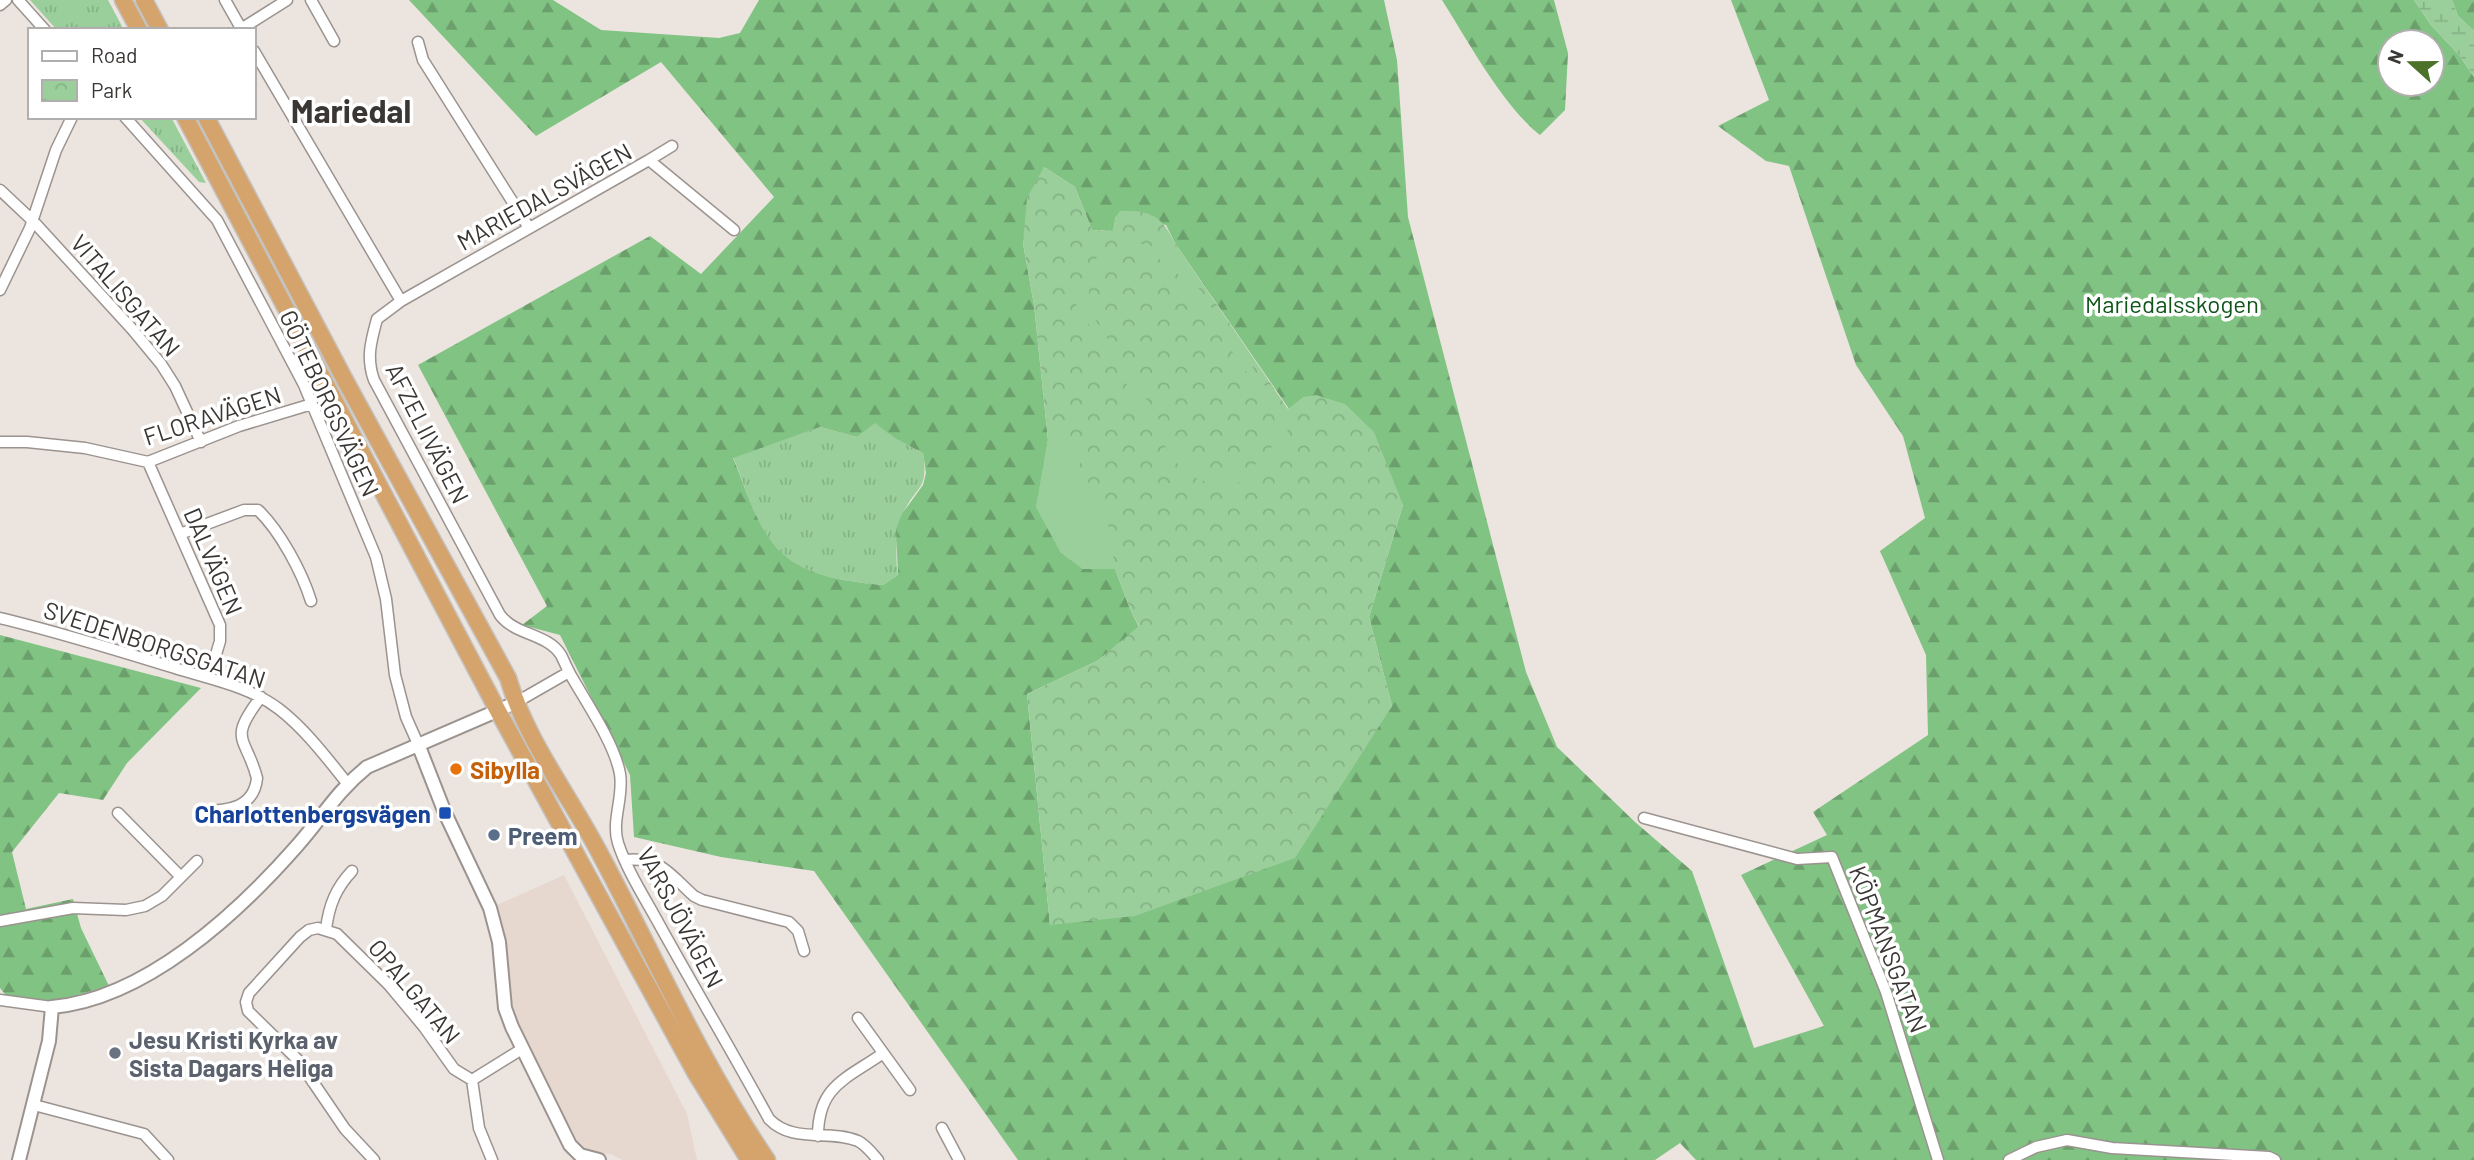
<svg xmlns="http://www.w3.org/2000/svg" width="2474" height="1160" viewBox="0 0 2474 1160" font-family="Barlow,sans-serif">
	<style>
		.built { fill: #e7d8cf }
		.grass { fill: url(#grass-tufts) }
		.forest { fill: url(#forest-firs); fill-rule: evenodd }
		.wetland { fill: url(#wetland-marsh) }
		.park { fill: url(#park-crowns) }
		.garden { fill: #9acf9b; fill-rule: evenodd }
		.lines { fill: none; stroke-linecap: round; stroke-linejoin: round }
		.minor-casing { stroke: #9b938f; stroke-width: 13 }
		.tertiary-casing { stroke: #9b938f; stroke-width: 16 }
		.trunk-casing { stroke: #c4c3c2; stroke-width: 19 }
		.minor { stroke: #fff; stroke-width: 10 }
		.tertiary { stroke: #fff; stroke-width: 12 }
		.trunk { stroke: #d4a46c; stroke-width: 16 }
		.food-dot { fill: #e8710a; stroke: #fff; stroke-width: 2.5 }
		.transit-dot { fill: #1a4fb4; stroke: #fff; stroke-width: 2.5 }
		.service-dot { fill: #5c6f8a; stroke: #fff; stroke-width: 2.5 }
		.worship-dot { fill: #6b7280; stroke: #fff; stroke-width: 2.5 }
		.labels { text-anchor: middle; dominant-baseline: central; stroke-width: 7; stroke-linejoin: round; paint-order: stroke }
		.street-label { font-size: 24px; fill: #393634; stroke: #fff }
		.park-label { font-size: 24px; fill: #0e5519; stroke: #fff }
		.food-label { font-size: 24px; font-weight: bold; fill: #c56008; stroke: #fff; text-anchor: start }
		.transit-label { font-size: 24px; font-weight: bold; fill: #164399; stroke: #fff; text-anchor: end }
		.service-label { font-size: 24px; font-weight: bold; fill: #4e5e75; stroke: #fff; text-anchor: start }
		.worship-label { font-size: 24px; font-weight: bold; fill: #5b616d; stroke: #fff; text-anchor: start }
		.district-label { font-size: 32px; font-weight: bold; fill: #393634; stroke: #fff }
	</style>
	<defs>
		<pattern id="grass-tufts" width="24" height="20" patternUnits="userSpaceOnUse" patternTransform="scale(1.75)"><rect width="24" height="20" fill="#9acf9b"/><path d="M3 7l-1-3M5 7V3M7 7l1-3M15 17l-1-3M17 17v-4M19 17l1-3" fill="none" stroke="#85b286"/></pattern>
		<pattern id="forest-firs" width="22" height="20" patternUnits="userSpaceOnUse" patternTransform="scale(1.75)"><rect width="22" height="20" fill="#81c383"/><path d="M5 1l3.5 6h-7zM16 11l3.5 6h-7z" fill="#6b9f6c"/></pattern>
		<pattern id="wetland-marsh" width="20" height="14" patternUnits="userSpaceOnUse" patternTransform="scale(1.75)"><rect width="20" height="14" fill="#9acf9b"/><path d="M1 5h8M5 5V1M11 12h8M15 12V8" fill="none" stroke="#85b286"/></pattern>
		<pattern id="park-crowns" width="20" height="18" patternUnits="userSpaceOnUse" patternTransform="scale(1.75)"><rect width="20" height="18" fill="#9acf9b"/><path d="M2 6a3 3 0 1 1 6 0M12 15a3 3 0 1 1 6 0" fill="none" stroke="#85b286"/></pattern>
	</defs>
	<rect width="100%" height="100%" fill="#ece4df"/>
	<path class="built" d="M564,875L687,1114L697,1160H623L611,1154L583,1152L521,1031L511,998L507,954L495,906Z"/>
	<path class="grass" d="M30,0H108L124,30H57Z
		M139,117H171L206,183L199,182Z
		M875,422L896,439L923,453C929,492 916,484 903,514C896,528 895,559 898,575L883,585C850,582 808,577 782,553C757,530 746,488 733,457L820,427L857,437Z"/>
	<path class="forest" d="M409,0H553L601,30L719,38L740,33L759,0H1384L1397,60L1408,217L1526,672L1557,747L1635,822L1692,871L1754,1048L1824,1026L1741,875L1827,835L1813,812L1928,735L1926,655L1880,551L1925,518L1903,436L1856,365L1789,166L1766,161L1718,126L1769,100L1731,0H2414L2431,25L2459,55L2474,77V1160H1696L1680,1143L1655,1160H1018L814,871L721,857L634,837L630,775L560,635L522,625L547,606L418,365L650,236L701,274L774,197L661,62L536,136ZM2390,42H2432V84H2390ZM1044,167L1075,187L1092,230L1113,231L1116,216L1166,225L1175,243L1289,409L1304,397L1403,505L1369,617L1392,706L1050,925L1027,694L1097,661L1139,627L1130,609L1115,569H1083L1037,507L1048,440L1034,305L1023,243ZM875,423L896,439L923,453L926,473L923,485L902,514L896,529L898,575L883,585C850,582 808,577 782,553C757,530 746,488 733,458L820,427L857,437Z
		M1442,0H1554L1568,53L1565,110L1540,135C1503,106 1468,41 1442,0Z
		M2452,0H2474V31L2458,16Z
		M0,635L201,688L127,763L103,800L59,793L12,852L26,909L73,899L81,928L109,986L57,1001L7,997L0,988Z"/>
	<path class="wetland" d="M2414,0H2452L2458,16L2474,31V77L2459,55L2431,25Z"/>
	<path class="park" d="M1044,167L1075,187L1092,230L1113,231L1116,216L1120,211C1151,210 1161,215 1175,243L1288,409L1304,397L1316,395L1345,404L1374,432L1403,505L1369,617L1392,706L1295,858L1135,916L1050,925L1027,694L1097,661L1139,626L1130,609L1115,569H1083L1061,553L1036,507L1048,440L1034,305L1023,243L1027,198Z"/>
	<path class="garden" d="M1135,243C1154,245 1168,250 1182,264L1287,418C1290,442 1282,458 1262,473C1243,487 1205,488 1186,472C1169,457 1158,433 1146,415C1122,377 1098,339 1074,301C1078,292 1080,283 1084,274C1094,254 1113,245 1135,243ZM1134,253C1152,254 1162,259 1175,270L1271,407C1289,454 1249,482 1205,468C1194,464 1186,457 1178,449L1091,313C1082,278 1101,258 1134,253Z
		M1048,440H1074L1080,456V474C1108,498 1110,534 1115,569H1083L1061,553L1036,507Z"/>
	<g class="lines">
		<defs>
			<path id="minor" d="M18,0L45,30
				M225,0L242,30
				M311,0L334,41
				M0,5L6,0
				M241,29L287,0
				M418,42L423,60L529,228
				M254,51L401,301L377,319C371,341 366,358 374,380L500,615C516,636 547,633 561,655C565,663 568,671 573,679C588,705 615,745 620,774C624,797 611,821 618,843C627,871 645,898 659,924C695,989 733,1053 769,1119C793,1144 829,1129 858,1141C866,1145 872,1153 878,1160
				M125,117L217,220L304,385L376,557L386,599L395,675L406,717L418,744
				M649,160L672,146
				M0,190L33,221L132,329L161,364L175,386L201,442
				M0,290L30,228L56,150L72,117
				M401,301L649,160L734,230
				M0,442H27L85,448L148,462L239,426L312,404
				M148,462L220,625V641L209,678
				M180,534L244,510H258C280,531 302,572 311,601
				M0,618C59,632 117,650 175,668C209,679 249,686 279,709C305,729 326,757 347,783
				M515,703L569,672
				M202,811C228,811 254,808 257,778C246,736 227,741 261,697
				M118,813L181,877
				M1644,818L1797,859L1832,857L1886,992L1938,1160
				M625,860C661,856 671,876 694,896L702,900L789,922L798,931L804,951
				M0,921L73,908L126,910L145,906L162,896L197,861
				M326,929C329,905 336,888 352,871
				M0,1000L52,1007
				M858,1018L910,1090
				M472,1080L479,1128L492,1160
				M472,1080L522,1049
				M34,1105L144,1134L168,1160
				M942,1128L959,1160
				M818,1136C818,1086 846,1079 882,1054
				M374,1160L345,1129L298,1060L248,1011L246,1002L249,993L300,937L309,930L318,928L337,934L389,985L424,1027L454,1069L472,1080
				M2009,1160L2036,1147L2067,1140L2112,1148L2269,1157L2275,1160"/>
			<path id="tertiary" d="M418,744L445,813L490,908L499,942L505,1008L512,1027L570,1145L580,1155L599,1160
				M19,1160L49,1041L52,1007C145,999 237,914 296,847C322,818 336,792 367,767L515,703"/>
			<path id="trunk" d="M123,0L139,30
				M144,0L160,30
				M185,117L498,711L695,1072L749,1160
				M206,117L346,382L508,678C527,742 568,793 599,852C654,955 701,1063 767,1160"/>
		</defs>
		<use href="#minor" class="minor-casing"/>
		<use href="#tertiary" class="tertiary-casing"/>
		<use href="#trunk" class="trunk-casing"/>
		<use href="#minor" class="minor"/>
		<use href="#tertiary" class="tertiary"/>
		<use href="#trunk" class="trunk"/>
	</g>
	<circle class="food-dot" cx="456" cy="769" r="7"/>
	<rect class="transit-dot" x="438" y="806" width="14" height="14" rx="3.5"/>
	<circle class="service-dot" cx="494" cy="835" r="7"/>
	<circle class="worship-dot" cx="115" cy="1053" r="7"/>
	<g class="labels">
		<g class="street-label">
			<text transform="translate(544 196) rotate(-29)">MARIEDALSVÄGEN</text>
			<text transform="translate(126 295) rotate(49)">VITALISGATAN</text>
			<text transform="translate(330 403) rotate(65)">GÖTEBORGSVÄGEN</text>
			<text transform="translate(212 415) rotate(-18)">FLORAVÄGEN</text>
			<text transform="translate(428 433) rotate(63)">AFZELIIVÄGEN</text>
			<text transform="translate(214 561) rotate(67)">DALVÄGEN</text>
			<text transform="translate(155 644) rotate(18)">SVEDENBORGSGATAN</text>
			<text transform="translate(681 917) rotate(62)">VARSJÖVÄGEN</text>
			<text transform="translate(1889 949) rotate(69)">KÖPMANSGATAN</text>
			<text transform="translate(415 991) rotate(50)">OPALGATAN</text>
		</g>
		<g class="park-label">
			<text x="2172" y="303">Mariedalsskogen</text>
		</g>
		<g class="food-label">
			<text x="470" y="769">Sibylla</text>
		</g>
		<g class="transit-label">
			<text x="431" y="813">Charlottenbergsvägen</text>
		</g>
		<g class="service-label">
			<text x="508" y="835">Preem</text>
		</g>
		<g class="worship-label">
			<text x="129" y="1039">Jesu Kristi Kyrka av<tspan x="129" dy="28">Sista Dagars Heliga</tspan></text>
		</g>
		<g class="district-label">
			<text x="351" y="110">Mariedal</text>
		</g>
	</g>
	<rect x="28" y="28" width="228" height="91" fill="#ffffff" stroke="#b0afae" stroke-width="2"/>
	<rect x="42" y="51" width="35" height="10" fill="#ffffff" stroke="#b0afae" stroke-width="2"/>
	<text x="91" y="63" font-size="21" fill="#393634">Road</text>
	<rect x="42" y="80" width="35" height="21" fill="url(#park-crowns)" stroke="#b0afae" stroke-width="2"/>
	<text x="91" y="98" font-size="21" fill="#393634">Park</text>
	<g transform="translate(2411 63) rotate(291)"><circle r="33" fill="#ffffff" stroke="#b0afae" stroke-width="2"/>
	<path d="M0-5L12 26L0 18L-12 26Z" fill="#4b712b"/>
	<text y="-10" font-size="19" font-weight="bold" text-anchor="middle" fill="#393634">N</text>
	</g>
</svg>
